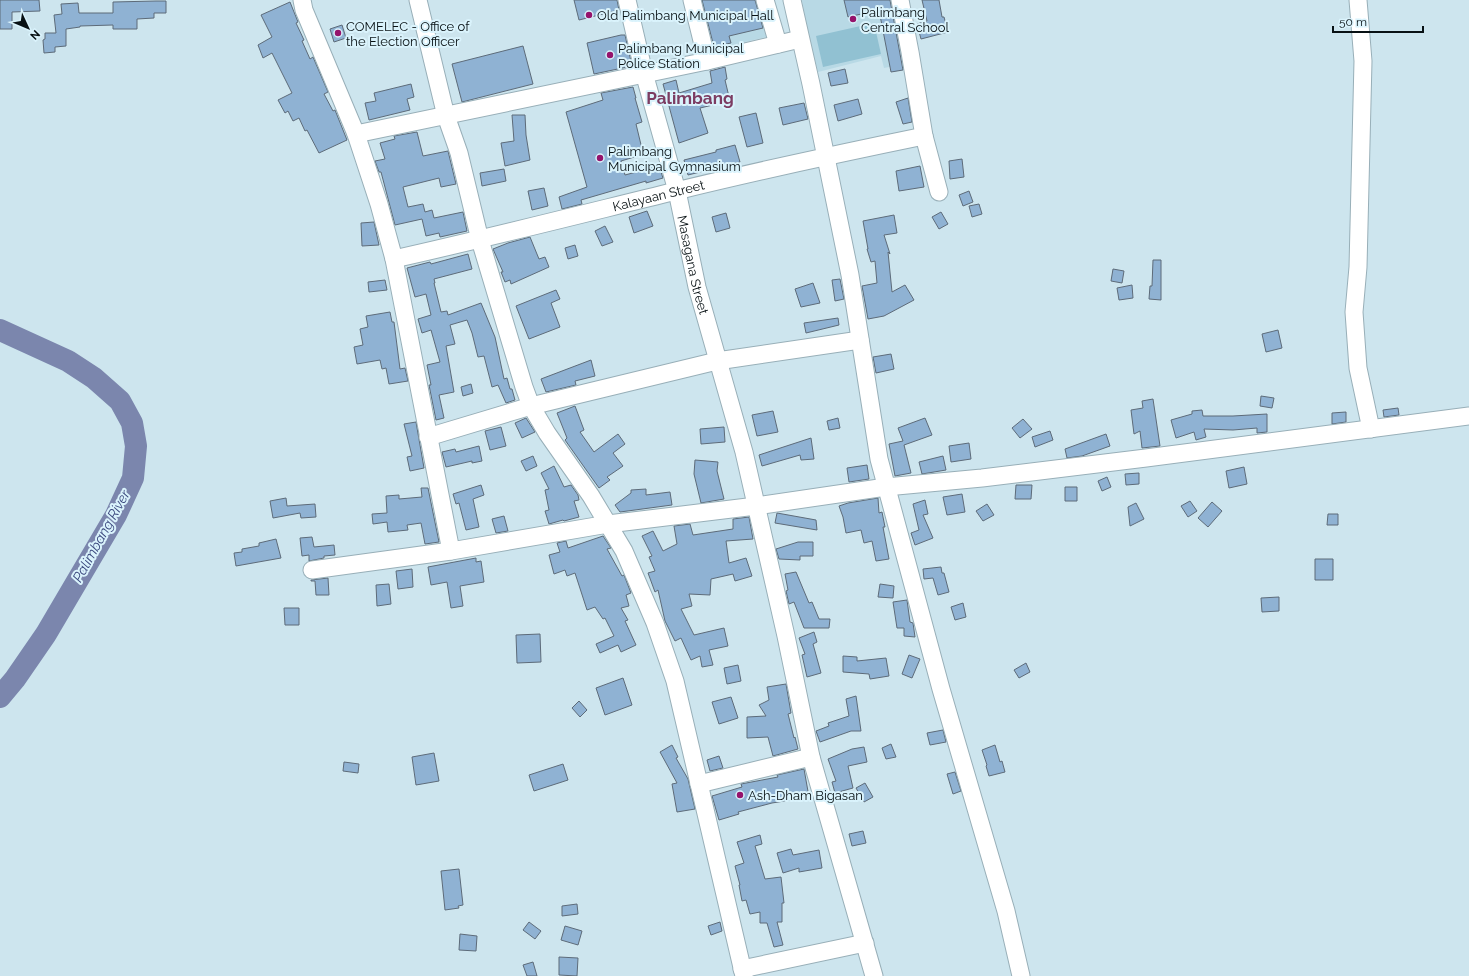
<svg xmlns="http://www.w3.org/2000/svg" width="1469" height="976" viewBox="0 0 1469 976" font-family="Raleway,sans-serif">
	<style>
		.built { fill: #b8d9e5 }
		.green { fill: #91c1d2 }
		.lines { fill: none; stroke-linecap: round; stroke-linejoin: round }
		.river { stroke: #7b86ad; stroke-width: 22 }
		.building { fill: #8fb2d3; stroke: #5d6b79 }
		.minor-casing { stroke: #98afb8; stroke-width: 19 }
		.minor { stroke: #fff; stroke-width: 17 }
		.poi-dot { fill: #95136c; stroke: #daf3fc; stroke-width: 1.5 }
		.labels { text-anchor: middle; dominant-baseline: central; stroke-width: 4; stroke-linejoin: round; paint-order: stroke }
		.poi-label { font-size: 13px; fill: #081114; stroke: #daf3fc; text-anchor: start }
		.street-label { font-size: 13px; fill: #081114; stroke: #daf3fc }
		.water-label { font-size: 14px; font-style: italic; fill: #3b487e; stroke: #daf3fc }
		.district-label { font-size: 17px; font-weight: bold; fill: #7c3c62; stroke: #daf3fc }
	</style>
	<rect width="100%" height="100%" fill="#cde5ee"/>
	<path class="built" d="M695,0H763L771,36L706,51Z
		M802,0H897L910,63L884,68L881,56L818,72L809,38Z"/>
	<path class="green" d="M874,23L881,54L823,67L816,36Z"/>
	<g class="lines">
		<path class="river" d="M0,330L68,361L94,378L120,401L132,423L136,446L133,478L116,515L46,634L15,679L0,697"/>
	</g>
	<path class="building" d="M0,0H39L40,11L12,12V29H0Z
		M574,0H617L619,10L579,20Z
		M702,0H755L763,28L729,36L731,43L714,47Z
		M844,0H890L903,70L891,72L879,10L848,17Z
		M922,0H939L942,17H944L948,32L921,39L917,24L927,21Z
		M156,1H166V13H154V18L137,19V29H113V25L80,26V27L66,29V46L55,47V52L44,53L43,40L45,39V33H56L54,15L62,14L61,4L78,3L79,13H113V2Z
		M290,2L298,22L296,23L304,40L302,41L310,59L313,57L328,92L324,94L333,111L335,110L347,140L319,153L307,130L305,131L299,118L293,121L288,111L285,113L278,100L292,93L272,53L263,58L258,45L272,37L261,15Z
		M342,25L346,38L334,42L330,29Z
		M621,35H625L632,66L594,74L587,43Z
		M523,46L533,84L462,102L452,64Z
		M725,67L727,79L725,80L730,101L700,108L708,133L679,143L663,84L676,80L679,93L712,83L710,71Z
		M845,69L848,83L831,86L828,73Z
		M411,84L414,97L407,99L410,110L369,120L365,103L376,101L374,93Z
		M633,87L636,98H635L642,122L636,124L642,149L639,150L641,155L621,161L625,175L659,166L663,178L646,183V181L581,200L582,204L562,209L559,197L587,187L566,112L603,100L601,93Z
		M908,98L912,122L903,124L896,102Z
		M858,99L862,114L838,121L834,105Z
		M804,103L808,119L783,125L779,108Z
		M756,113L763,143L747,147L739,117Z
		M512,115H525L526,135L530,160L505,166L501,143L514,141Z
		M417,132L423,156L448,151L456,184L441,187L439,178L403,187L408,207L423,204L425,212L432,210L434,218L463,212L467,231L440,237L439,233L426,236L422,219L395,225L381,172H379L375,161L385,159L380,143L395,139L394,136Z
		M735,145L740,162L688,175L684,160L716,152V150Z
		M962,159L964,177L950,179L949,161Z
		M920,166L924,187L899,191L896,171Z
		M504,169L506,181L482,186L480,173Z
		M544,188L548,206L532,210L528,191Z
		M969,191L973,202L963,206L959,195Z
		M979,204L982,214L972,217L969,206Z
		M647,211L653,226L634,233L629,217Z
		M941,212L948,224L939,229L932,217Z
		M726,213L730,228L716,232L712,217Z
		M894,215L897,233L884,235L890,254L888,252L892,292L905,285L914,300L884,316L868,319L862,286L877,283L875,261L871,262L867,249H868L863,221Z
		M374,222L379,245L362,246L361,223Z
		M605,226L613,242L602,246L595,231Z
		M530,237L539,259L545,257L549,267L511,284L510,280L505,282L501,272H503L493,249L508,243Z
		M575,245L578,256L568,259L565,248Z
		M468,254L472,269L434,279L435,283H434L441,312L447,311L448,315L481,303L495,337L504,379L507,378L510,389H512L515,400L506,403L498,385L492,387L484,356L478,357L472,333L467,320L450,325L455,344L446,346L454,392L439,395L444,418L436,420L429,385H431L427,365L440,362L431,330L422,333L418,319L431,315L426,294L415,297L407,268L430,262L431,264Z
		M1153,260H1161V300L1149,299L1150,286H1152Z
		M1113,269L1124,271L1122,283L1111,281Z
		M840,279L844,299L835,301L832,280Z
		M385,280L387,290L369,292L368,282Z
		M813,283L820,303L801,307L795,289Z
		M1132,285L1133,298L1119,300L1117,288Z
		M556,290L560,299L551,303L560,327L529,339L516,306Z
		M390,312L392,322H394L400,369L405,368L408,381L389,384L386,368L382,369L380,360L357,364L354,347L363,345L360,329L368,327L366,316Z
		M838,318L839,325L806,333L804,323Z
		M1278,330L1282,348L1266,352L1262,334Z
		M891,354L894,369L876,373L873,357Z
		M591,360L595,376L575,381L576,385L546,392L541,379Z
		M471,384L473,393L463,396L461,387Z
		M1261,396L1274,398L1272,408L1260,406Z
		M1153,399L1160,446L1142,448L1140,431L1134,434L1131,410L1143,408L1142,401Z
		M575,406L584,430L580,432L594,452L618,434L625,444L613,453L623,466L607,477L610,480L599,488L565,440L567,438L557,413Z
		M1398,408L1399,415L1384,417L1383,410Z
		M1202,410L1203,416H1233L1267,414V432L1257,433V428L1233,430L1204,429L1206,437L1196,440L1194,432L1176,438L1171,420L1192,414V411Z
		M773,411L778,432L757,436L752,415Z
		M1346,412V422L1332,424V413Z
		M526,418L535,432L522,438L515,423Z
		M838,418L840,428L829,430L827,421Z
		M925,418L932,435L904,445L911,473L895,476L889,444L903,441L898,428Z
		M1023,419L1032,429L1020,438L1012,428Z
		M416,422L424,468L410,471L407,457L412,456L404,424Z
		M501,427L506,446L490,450L485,431Z
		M724,427L725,442L701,444L700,429Z
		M1050,431L1053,440L1035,447L1032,437Z
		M1106,434L1110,446L1082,456L1067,458L1065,449Z
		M811,438L814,459L801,460L800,455L762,466L759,455Z
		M969,443L971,459L951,462L949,446Z
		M479,446L482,461L472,463V461L446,467L442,452L455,449L456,452Z
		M533,456L537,466L526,471L521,461Z
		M943,456L946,470L922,474L919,462Z
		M695,460L718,462L717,471L724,499L701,503L694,474Z
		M867,465L869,479L849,482L847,468Z
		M554,466L564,487L571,485L578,495L579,500L574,501L579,517L564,521L563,520L549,524L545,511L549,510L545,490L549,489L541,473Z
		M1244,467L1247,484L1229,488L1226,471Z
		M1139,473V484L1126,485L1125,474Z
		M1107,477L1111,487L1102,491L1098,481Z
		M481,485L484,495L473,499L479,527L466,530L459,503L456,504L453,494Z
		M1016,485H1032L1031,499H1015Z
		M1065,487H1077V501H1065Z
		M421,488H428L439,542L425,544L421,523L407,525L408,530L388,532L387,522L373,524L372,514L387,513L386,496L399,495V499L422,497Z
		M646,489V495L670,492L672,505L620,512L615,505L631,493V490Z
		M962,494L965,512L947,515L943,497Z
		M286,498L287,506L315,504L316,517L301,518L300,513L273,518L270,501Z
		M878,498L879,513L882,512L885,527H883L889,559L876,561L872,541L864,543L861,530L846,533L843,517L839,506L848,503Z
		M925,500L928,514L923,515L933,538L915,545L911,533L919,530L913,504Z
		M1190,501L1197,511L1188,517L1181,506Z
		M1212,502L1222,511L1208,527L1198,518Z
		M1136,503L1144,519L1130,526L1128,507Z
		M987,504L994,515L983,521L976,511Z
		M777,513L816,520L817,530L775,523Z
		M1328,514H1338V525H1327Z
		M504,516L508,531L496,533L492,519Z
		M749,517L753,539L726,541L729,563L746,558L752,576L735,581L733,574L711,579L710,595L689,594L692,606L681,609L694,635L724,628L728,646L709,650L713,665L702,667L700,656L691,660L681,638L675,641L665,621L658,590L655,592L648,573L655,571L649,557L652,556L642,536L653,531L663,551L677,544L674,526L690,524L693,535L733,529V519Z
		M603,536L611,548L607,549L622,576L624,575L631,593L626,595L629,606L621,608L628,620L625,621L636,645L621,652L618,645L600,653L596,644L614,636L605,618L603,619L595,607L587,610L575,573L567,576L565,570L554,574L549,555L560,552L557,543L566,541L568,548Z
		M312,537L314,547L334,545L335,555L324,556V558L309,561V555L302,556L300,538Z
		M276,539L281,558L236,566L234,553L242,552V549L259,546V543Z
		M798,542H813V556H800V560L779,559L776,549Z
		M476,558V562L481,561L484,582L460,586L463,606L451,608L447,582L431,585L428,567Z
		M1315,559H1333V580H1315Z
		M941,567L942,573H944L949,592L938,595L933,578L924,579L923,569Z
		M412,569L413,587L398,589L396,571Z
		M796,572L809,603L812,602L819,619H830L829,628H804L794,602L789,604L786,591L788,590L785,574Z
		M328,578L329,595H316L315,581H311V580Z
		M389,584L391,604L377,606L376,585Z
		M880,584L894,586L893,598L878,597Z
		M1279,597V611L1262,612L1261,598Z
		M907,600L910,622L913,623L915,637L904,636V628H897L893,602Z
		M963,603L966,617L955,620L951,607Z
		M284,608H299V625H285Z
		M814,632L817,642L813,644L821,673L807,677L802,655L805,654L799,638Z
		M540,634L541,662L517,663L516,635Z
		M909,655L920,659L912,678L902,674Z
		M843,656L857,657V661L886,658L889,676L870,679L869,674L843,672Z
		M1026,663L1030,672L1019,678L1014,670Z
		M738,665L741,681L727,684L724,668Z
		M623,678L632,705L605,715L596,688Z
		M786,684L791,713L788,714L794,738L795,737L798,749L773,756L768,737L747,738V717L766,716L759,705L769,700L767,687Z
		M856,696L861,731H851L820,742L816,731L829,726L828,723L849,716L846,699Z
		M731,697L738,718L719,724L712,702Z
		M579,701L587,710L580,717L572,708Z
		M943,730L946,742L930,745L927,733Z
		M891,744L896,757L886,759L882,748Z
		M672,745L678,757L676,758L688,779L695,809L677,812L672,784L677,783L660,752Z
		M995,745L1000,762L1002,761L1005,772L989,776L986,766L987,765L982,750Z
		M864,747L867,762L848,766L853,788L835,793L832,782L836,781L828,759L852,749Z
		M434,753L439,781L416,785L412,757Z
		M719,756L723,768L710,771L707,760Z
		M344,762L359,764L358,773L343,771Z
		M563,764L568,780L534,791L529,775Z
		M804,769L809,797L772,803L738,812L739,814L719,820L712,796L742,787L741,784L778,777L777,775Z
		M955,772L961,791L953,794L947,774Z
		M865,783L873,797L864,802L856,788Z
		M863,831L866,843L852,846L849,834Z
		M760,835L762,844L755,846L765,879L781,877L784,903H782V922H777L783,945L774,947L767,923H760V912L750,914L746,900L742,901L739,885H740L735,866L744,863L737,842Z
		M791,849L793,855L819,850L822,868L799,872V868L783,873L777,853Z
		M459,869L463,905L458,906L459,908L445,910L441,871Z
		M577,904L578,914L562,916V906Z
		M529,922L541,931L535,939L523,930Z
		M720,922L722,931L711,935L708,926Z
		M565,926L582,931L578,945L561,940Z
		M460,934L477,936L476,951L459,950Z
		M559,957L578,958L577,976L559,975Z
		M533,962L537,976H527L523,965Z"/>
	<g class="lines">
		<defs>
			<g id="minor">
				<path d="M302,0L304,10L356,134L379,204L394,259L451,551"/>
				<path d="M418,0L446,116L459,153L480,240L524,387L531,406L547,433L591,496L624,551L655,623L675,681L744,976"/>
				<path id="s1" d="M627,0L644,73L677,191L697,287L744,452L786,636L811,757L874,976"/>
				<path d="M692,0L707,61"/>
				<path d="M765,0L778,44"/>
				<path d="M792,0L811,84L850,275L879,459L941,689L1006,911L1021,976"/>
				<path d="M900,0L910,52L924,136L939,192"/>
				<path d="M1358,0L1363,61L1358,267L1354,312L1358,368L1371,429"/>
				<path d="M356,134L707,61L800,39"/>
				<path id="s2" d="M394,259C488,238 582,214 676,191C758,171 841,153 924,136"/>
				<path d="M428,437L531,406L717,361L860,340"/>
				<path d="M312,570L451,551L608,524L756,506L886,487L982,478L1146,458L1469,416"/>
				<path d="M699,784L811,757"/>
				<path d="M742,969L865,943"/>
			</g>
		</defs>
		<use href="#minor" class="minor-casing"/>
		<use href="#minor" class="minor"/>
	</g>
	<g class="poi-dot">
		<circle cx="589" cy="15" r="4"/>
		<circle cx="853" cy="19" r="4"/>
		<circle cx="338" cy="33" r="4"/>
		<circle cx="610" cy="55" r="4"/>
		<circle cx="600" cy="158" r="4"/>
		<circle cx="740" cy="795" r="4"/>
	</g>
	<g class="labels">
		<g class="poi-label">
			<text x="861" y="12">Palimbang<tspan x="861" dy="15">Central School</tspan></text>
			<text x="597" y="15">Old Palimbang Municipal Hall</text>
			<text x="346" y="26">COMELEC - Office of<tspan x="346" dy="15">the Election Officer</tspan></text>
			<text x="618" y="48">Palimbang Municipal<tspan x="618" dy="15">Police Station</tspan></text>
			<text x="608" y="151">Palimbang<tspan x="608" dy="15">Municipal Gymnasium</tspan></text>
			<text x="748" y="795">Ash-Dham Bigasan</text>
		</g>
		<g class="street-label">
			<text stroke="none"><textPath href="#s2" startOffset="272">Kalayaan Street</textPath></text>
			<text stroke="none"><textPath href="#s1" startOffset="273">Masagana Street</textPath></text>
		</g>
		<g class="water-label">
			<text transform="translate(101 536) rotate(-61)">Palimbang River</text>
		</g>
		<g class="district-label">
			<text x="690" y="98">Palimbang</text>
		</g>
	</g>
	<g transform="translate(28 28) rotate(134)" stroke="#daf3fc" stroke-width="3" paint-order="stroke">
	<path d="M0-3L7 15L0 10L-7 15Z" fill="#081114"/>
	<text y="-6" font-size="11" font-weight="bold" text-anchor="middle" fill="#081114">N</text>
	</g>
	<path d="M1333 26v6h90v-6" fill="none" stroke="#081114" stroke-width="2"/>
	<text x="1339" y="26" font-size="12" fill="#081114" stroke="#daf3fc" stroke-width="3" paint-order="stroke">50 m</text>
</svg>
